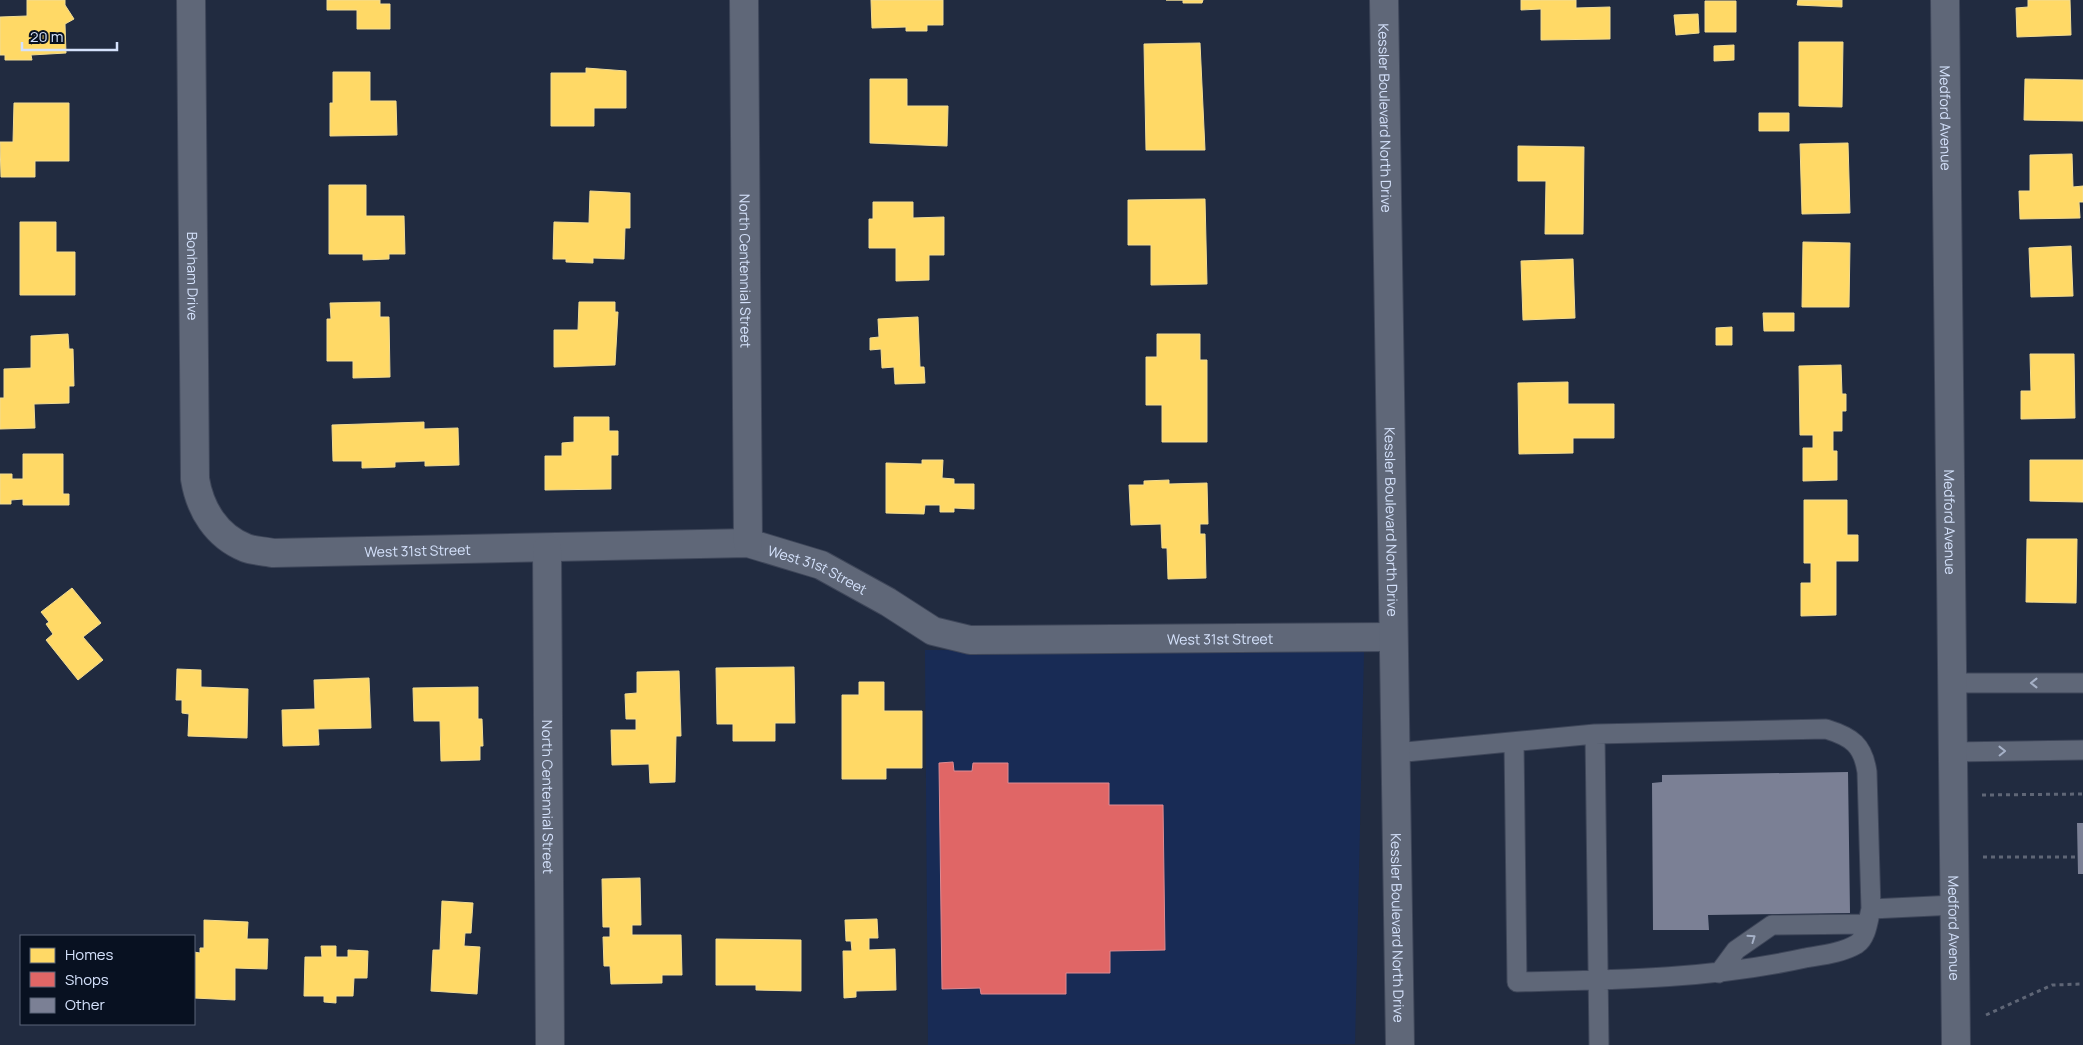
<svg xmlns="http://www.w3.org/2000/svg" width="2083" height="1045" viewBox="0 0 2083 1045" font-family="Manrope,sans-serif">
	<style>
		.built { fill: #182b55 }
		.homes { fill: #ffd966; stroke: #f2dc93 }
		.shops { fill: #e06666; stroke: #dd8b93 }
		.building { fill: #7b8095 }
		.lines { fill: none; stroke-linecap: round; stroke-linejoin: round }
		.service-casing { stroke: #3e4659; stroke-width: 21 }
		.minor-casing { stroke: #3e4659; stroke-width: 30 }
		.secondary-casing { stroke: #3e4659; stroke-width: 30 }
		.path { stroke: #5f6676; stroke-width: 3; stroke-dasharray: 4 4; stroke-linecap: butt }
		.service { stroke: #5f6778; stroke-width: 19 }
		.minor { stroke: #5f6778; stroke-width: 28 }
		.secondary { stroke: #5f6778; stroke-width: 28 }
		.oneway { stroke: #a6b1c7 }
		.labels { text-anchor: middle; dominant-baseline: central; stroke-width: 5; stroke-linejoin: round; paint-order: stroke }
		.street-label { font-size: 14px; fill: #d5e2fc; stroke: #081121 }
	</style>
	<rect width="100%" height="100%" fill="#212b40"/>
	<path class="built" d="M925,650L1364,651L1355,1044L928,1045Z"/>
	<path class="homes" d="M27,0H65V5L74,19L65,24L66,53L31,55L32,60H5V55H0V17L27,16Z
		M327,0H380V4H390V29H357V10H327Z
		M871,0H943V25H927V31H906V27L872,28Z
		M1166,0H1203L1202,3H1183V0Z
		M1521,0H1576V8L1610,7V39L1541,40V9L1521,10Z
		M1798,0H1842V7L1797,5Z
		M2028,0H2070L2071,35L2017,37L2016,8L2028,7Z
		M1705,1H1736V32H1705Z
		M1698,14L1699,33L1676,35L1674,15Z
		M1799,42H1843L1842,107L1799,106Z
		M1200,43L1205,150H1146L1144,44Z
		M1734,45V60L1714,61V46Z
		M586,68L626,71V108H594V126H551V73H586Z
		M333,72H370V101H396L397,135L330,136V103H333Z
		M870,79H907V106H948L947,146L870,143Z
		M2025,79L2083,80V121L2024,120Z
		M14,103H69V161H35V177H1L0,142H13Z
		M1759,113H1789V131H1759Z
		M1848,143L1850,213L1802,214L1800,144Z
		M1518,146L1584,147L1583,234H1545L1546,181H1518Z
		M2072,154L2073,187L2083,186V202H2079L2080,218L2020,219L2019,191H2030V155Z
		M329,185H366V216H404L405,254H389V259L363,260V254H329Z
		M590,191L630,193V228H625L624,259L593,258V263L566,262V259H553L554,222L589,223Z
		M1205,199L1207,284L1151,285V245H1128V200Z
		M873,202H913V218L944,217V255H929V280L896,281V248H869V219H873Z
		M20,222H56V252H75V295H20Z
		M1803,242L1850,243L1849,307H1802Z
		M2071,246L2073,296L2031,297L2029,248Z
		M1573,259L1575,318L1523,320L1521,261Z
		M380,302V317H389L390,377L353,378V361H327V319H331L330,303Z
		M579,302H615V312H618L615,365L554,367V330H578Z
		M1763,313H1794V331H1764Z
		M918,317L920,367H924L925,383L895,384L894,367L882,368L881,349L870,350V338L879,337L878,319Z
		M1732,327V345H1716V328Z
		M68,334L69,349H73L74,386H69V403L34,404L35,428L0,429V398H4V369L31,368V336Z
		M1157,334H1200V360H1207V442H1162V405H1146V357H1157Z
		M2030,354H2074L2075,418L2021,419V391H2031Z
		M1841,365L1842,394H1846V411H1842V431H1833V451H1837V480L1803,481V448H1813V435H1800L1799,366Z
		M1568,382V404H1614V438H1573V453L1519,454L1518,383Z
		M574,417H609V431H618V455H611V489L545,490V456H562V443L574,442Z
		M424,422V429L458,428L459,465L425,466V461L395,462V467L362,468V461H333L332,425Z
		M23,454H63V494H69V505H23V499L11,500V504H0V474H12V479H23Z
		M922,460H943L942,478L954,479V484H974V509L954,508V512H940V505H925L924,514L886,513V463L922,464Z
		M2030,460H2083V502L2030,501Z
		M1169,480V484L1207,483L1208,524H1200V534H1205L1206,578L1168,579L1167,548H1162L1161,524L1131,525L1129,485H1144V481Z
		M1804,500H1847V535H1858V561H1836V615L1801,616V583H1811V563H1804Z
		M2027,539H2077L2076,603L2026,602Z
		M72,588L101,623L83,637L103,660L78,680L46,640L53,634L46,624L49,622L41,612Z
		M794,667L795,723H775V741H733V724H717L716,668Z
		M177,669L201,670V687L248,689L247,738L188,736L189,714L182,713V700H176Z
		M679,671L681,736H676L675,782L650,783L649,764L612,765L611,730H636V719H626L625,694L637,693V672Z
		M369,678L371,728L318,729L319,745L283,746L282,710L315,709L314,680Z
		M859,682H884V711H922V768H886V779H842V695H859Z
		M478,687V719H482L483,746H480V760L441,761L440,721H414L413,688Z
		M640,878L641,925H632V935H681L682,975H662V983L611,984L610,966H604L603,937H610V927H603L602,879Z
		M442,901L473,903L471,933H465L464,946L480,947L477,994L431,991L433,950H440Z
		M877,919L878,938H869V950L895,949L896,990L856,991V997L844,998L843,951H852L851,941H846L845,920Z
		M204,920L248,922L247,939H268L267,969L235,968V1000L194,998V952L200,953V948H204Z
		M716,939L801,940V991L756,990V985H716Z
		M321,946H336V957H348V950L368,951L367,978H354L353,996H336V1003L324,1002V996H304L305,957H322Z"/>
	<path class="shops" d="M953,762L954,771H972L973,763H1008V783H1109V805H1163L1165,950L1110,951V973H1066V994H981L980,988L942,989L939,763Z"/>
	<path class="building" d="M1848,772L1850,913L1708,915L1709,930H1653L1652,783L1662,782V775Z
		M2077,823H2083V874H2078Z"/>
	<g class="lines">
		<defs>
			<path id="service" d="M1952,683H2083
				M1595,734L1599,1045
				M1514,742L1517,982C1613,980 1711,979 1805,958C1822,955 1842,953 1857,944C1867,937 1868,920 1871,909L1955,905
				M1953,752L2083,750
				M1395,753L1595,734L1826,729C1852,737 1863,745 1867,772L1871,909
				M1719,973L1736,950L1772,925L1867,924"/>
			<g id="minor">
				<path id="s1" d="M191,0L195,479C200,509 216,536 246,548C254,551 264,551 273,553L748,543L821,565L888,602L933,631L970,640L1393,637"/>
				<path id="s2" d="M744,0L748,543"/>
				<path id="s3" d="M1945,0L1956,1045"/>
				<path id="s4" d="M547,549L550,1045"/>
			</g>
			<g id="secondary">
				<path id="s5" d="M1384,0L1400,1045"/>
			</g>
		</defs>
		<use href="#service" class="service-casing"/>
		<use href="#minor" class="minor-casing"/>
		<use href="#secondary" class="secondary-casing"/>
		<path class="path" d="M1982,795L2083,794
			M1983,857H2078
			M1986,1015L2052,985L2083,984"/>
		<use href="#service" class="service"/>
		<use href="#minor" class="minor"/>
		<use href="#secondary" class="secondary"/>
	</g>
	<defs><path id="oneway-chevron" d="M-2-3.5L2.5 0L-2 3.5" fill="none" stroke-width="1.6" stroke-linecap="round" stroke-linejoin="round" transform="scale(1.25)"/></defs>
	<g class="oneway">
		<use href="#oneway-chevron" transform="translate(2034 683) rotate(180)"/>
		<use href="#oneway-chevron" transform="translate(2002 751) rotate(-1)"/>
		<use href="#oneway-chevron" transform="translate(1752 938) rotate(-35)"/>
	</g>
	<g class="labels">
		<g class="street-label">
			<text stroke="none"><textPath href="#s5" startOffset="118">Kessler Boulevard North Drive</textPath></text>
			<text stroke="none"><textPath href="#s3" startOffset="118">Medford Avenue</textPath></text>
			<text stroke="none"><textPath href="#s2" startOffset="271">North Centennial Street</textPath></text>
			<text stroke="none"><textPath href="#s1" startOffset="276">Bonham Drive</textPath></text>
			<text stroke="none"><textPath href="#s3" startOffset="522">Medford Avenue</textPath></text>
			<text stroke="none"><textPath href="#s5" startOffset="522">Kessler Boulevard North Drive</textPath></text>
			<text stroke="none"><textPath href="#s1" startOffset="741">West 31st Street</textPath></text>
			<text stroke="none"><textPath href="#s1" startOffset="1146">West 31st Street</textPath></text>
			<text stroke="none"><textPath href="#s1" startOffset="1566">West 31st Street</textPath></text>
			<text stroke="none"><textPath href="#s4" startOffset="248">North Centennial Street</textPath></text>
			<text stroke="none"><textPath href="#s5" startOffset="928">Kessler Boulevard North Drive</textPath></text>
			<text stroke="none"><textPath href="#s3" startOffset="928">Medford Avenue</textPath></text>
		</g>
	</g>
	<rect x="20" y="935" width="175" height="90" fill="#081121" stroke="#5a6579"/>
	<rect x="30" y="948" width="25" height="15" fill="#ffd966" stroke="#5a6579"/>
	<text x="65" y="960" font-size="15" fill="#d5e2fc">Homes</text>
	<rect x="30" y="972" width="25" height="15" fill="#e06666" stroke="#5a6579"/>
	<text x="65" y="985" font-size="15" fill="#d5e2fc">Shops</text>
	<rect x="30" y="998" width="25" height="15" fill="#7b8095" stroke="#5a6579"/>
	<text x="65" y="1010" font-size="15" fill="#d5e2fc">Other</text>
	<path d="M22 42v8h95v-8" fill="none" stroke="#d5e2fc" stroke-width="2.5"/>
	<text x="30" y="42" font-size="15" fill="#d5e2fc" stroke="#081121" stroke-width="4" paint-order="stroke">20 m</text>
</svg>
